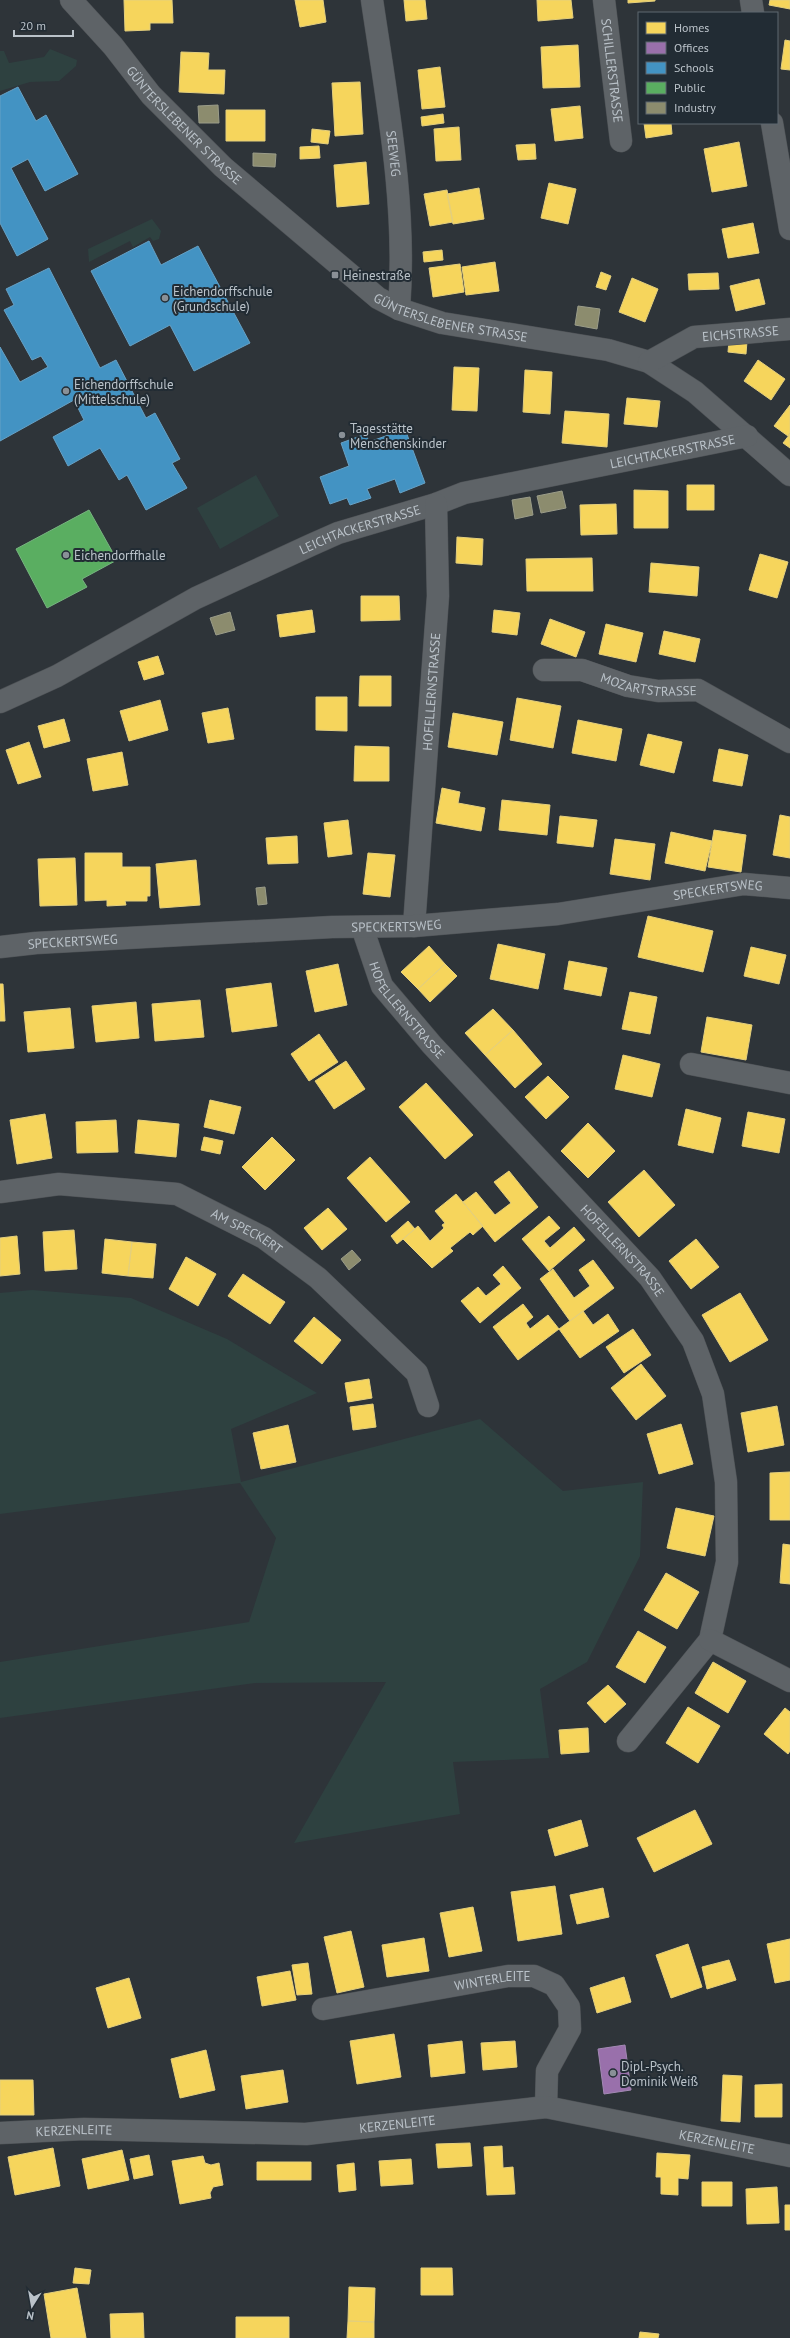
<svg xmlns="http://www.w3.org/2000/svg" width="790" height="2338" viewBox="0 0 790 2338" font-family="'PT Sans',sans-serif">
	<style>
		.green { fill: #2e4140 }
		.homes { fill: #f6d55c; stroke: #e4cf7d }
		.offices { fill: #9970ab; stroke: #a389b4 }
		.schools { fill: #4393c3; stroke: #67a1c5 }
		.public { fill: #5aae61; stroke: #77b480 }
		.industry { fill: #8c8c6e; stroke: #9a9c89 }
		.lines { fill: none; stroke-linecap: round; stroke-linejoin: round }
		.minor-casing { stroke: #4c5054; stroke-width: 23 }
		.minor { stroke: #5e6367; stroke-width: 22 }
		.poi-dot { fill: #899097; stroke: #222c34; stroke-width: 1.5 }
		.labels { text-anchor: middle; dominant-baseline: central; stroke-width: 4; stroke-linejoin: round; paint-order: stroke }
		.street-label { font-size: 13px; fill: #bac2c9; stroke: #222c34 }
		.poi-label { font-size: 13px; fill: #bac2c9; stroke: #222c34; text-anchor: start }
	</style>
	<rect width="100%" height="100%" fill="#2e3439"/>
	<path class="green" d="M50,49L77,60L76,66L59,81L30,82L0,91V51H4L9,63L44,57Z
		M152,219L161,231L159,239L153,241L150,237L133,247L130,241L89,262L88,249Z
		M256,475L279,516L220,549L197,508Z
		M32,1290L131,1298L227,1339L317,1393L231,1429L241,1482L480,1419L563,1491L643,1482L640,1556L587,1662L540,1689L549,1758L453,1762L460,1814L294,1843L386,1682L255,1683L0,1718V1662L249,1622L276,1538L240,1483L0,1514V1293Z"/>
	<path class="homes" d="M124,0H172L173,23H150V30L125,31Z
		M295,0H323L326,22L300,27Z
		M404,0H425L427,19L406,21Z
		M537,0H571L573,18L538,21Z
		M628,0H655V1L628,3Z
		M770,0H790V9L769,5Z
		M785,40L790,41V70L781,69Z
		M578,45L580,87L543,88L541,47Z
		M181,52L209,53L208,70H225L224,94L179,92Z
		M440,67L445,107L422,109L418,70Z
		M360,82L363,134L335,136L332,83Z
		M580,106L583,138L555,141L551,109Z
		M226,110H265V141H226Z
		M443,114L444,123L422,126L421,117Z
		M644,123H671L672,134L646,138Z
		M459,127L461,160L436,161L434,129Z
		M312,129L330,131L328,144L311,142Z
		M739,142L747,186L712,192L704,149Z
		M535,144L536,159L518,160L516,145Z
		M319,146L320,158L300,159V147Z
		M366,162L369,204L337,207L334,165Z
		M549,183L576,189L568,224L541,218Z
		M479,188L484,219L453,224L447,194Z
		M447,190L453,222L430,226L424,194Z
		M753,223L759,253L728,258L722,229Z
		M442,250L443,260L424,262L423,252Z
		M495,262L499,291L466,295L462,267Z
		M460,264L464,292L433,297L429,268Z
		M601,272L611,276L606,290L596,287Z
		M718,273L719,289L689,290L688,274Z
		M632,278L658,289L645,322L619,312Z
		M759,279L765,304L736,311L730,286Z
		M729,340L747,341L746,354L728,352Z
		M758,360L785,379L771,400L744,381Z
		M454,367L479,368L477,411L452,410Z
		M525,370L552,372L550,414L523,412Z
		M627,398L660,401L657,427L624,424Z
		M790,405V433L788,436L774,426Z
		M565,411L609,414L607,447L562,443Z
		M790,434V448L783,443Z
		M687,485H714V510H687Z
		M634,490L668,491V528H634Z
		M616,504L617,534L581,535L580,505Z
		M457,537L483,539L482,565L456,563Z
		M760,554L788,562L777,598L749,590Z
		M592,558L593,591H527L526,559Z
		M651,563L699,567L697,596L649,592Z
		M361,596H399L400,620L361,621Z
		M312,610L315,632L280,637L277,615Z
		M494,610L520,613L517,635L492,632Z
		M550,619L585,632L576,657L541,644Z
		M606,624L643,633L636,662L599,654Z
		M664,631L700,639L695,662L659,654Z
		M158,656L164,674L144,680L138,662Z
		M360,676H391V706H359Z
		M316,697H347V731L316,730Z
		M517,698L561,706L553,748L510,740Z
		M160,700L168,730L129,741L120,711Z
		M228,708L234,739L208,743L202,713Z
		M453,713L503,722L497,755L448,747Z
		M64,719L70,741L44,748L38,726Z
		M578,720L622,729L616,761L572,753Z
		M648,734L682,742L674,773L640,765Z
		M29,742L41,777L18,784L6,750Z
		M355,746L389,747V781H354Z
		M719,749L748,755L742,786L713,781Z
		M122,752L128,785L93,791L87,759Z
		M442,788L460,792L458,803L485,808L481,831L436,823Z
		M502,800L550,805L547,835L499,830Z
		M780,815L790,817V858L773,855Z
		M560,816L597,820L593,847L557,843Z
		M348,820L352,854L328,857L324,823Z
		M714,830L746,835L741,872L708,867Z
		M671,832L712,841L705,871L665,863Z
		M297,836L298,863L268,864L266,838Z
		M615,839L655,844L650,880L610,874Z
		M85,853H122V867H150V896H147V901H125L126,905L107,906V900L85,901Z
		M368,853L395,855L390,897L363,894Z
		M75,858L77,905L40,906L38,859Z
		M196,860L200,905L160,908L156,864Z
		M648,916L713,931L703,972L638,957Z
		M498,944L545,954L538,989L490,979Z
		M429,946L445,964L418,989L401,972Z
		M751,947L786,955L779,984L744,976Z
		M569,961L607,968L601,996L564,989Z
		M338,964L347,1005L315,1012L306,971Z
		M445,964L457,976L430,1002L418,989Z
		M271,983L277,1026L232,1032L226,989Z
		M0,984H3L5,1021H0Z
		M630,992L657,997L650,1034L622,1029Z
		M200,1000L204,1037L155,1041L152,1004Z
		M136,1002L139,1038L96,1042L92,1006Z
		M70,1008L74,1048L28,1052L24,1012Z
		M493,1009L513,1030L485,1055L465,1033Z
		M707,1017L752,1025L746,1060L701,1052Z
		M513,1030L542,1064L515,1088L485,1055Z
		M319,1034L338,1062L309,1081L291,1054Z
		M623,1055L660,1064L652,1097L615,1089Z
		M346,1061L365,1089L334,1109L315,1081Z
		M548,1076L569,1097L546,1119L525,1097Z
		M426,1083L473,1135L445,1159L399,1107Z
		M210,1100L241,1107L234,1134L204,1127Z
		M686,1109L721,1118L713,1153L678,1145Z
		M748,1112L785,1119L779,1153L742,1146Z
		M45,1114L52,1158L17,1164L10,1120Z
		M116,1120L118,1152L77,1153L76,1122Z
		M138,1120L179,1124L176,1157L135,1153Z
		M588,1123L615,1151L588,1178L561,1151Z
		M204,1137L223,1141L220,1154L201,1150Z
		M272,1137L295,1160L265,1190L242,1167Z
		M370,1157L410,1202L386,1222L347,1178Z
		M644,1170L675,1205L639,1237L608,1202Z
		M509,1171L538,1207L495,1242L463,1202L476,1192L495,1215L511,1203L494,1182Z
		M456,1194L483,1226L473,1235L470,1232L450,1248L453,1251L432,1268L403,1239L418,1226L430,1241L444,1228L442,1225L445,1223L435,1211Z
		M328,1208L347,1229L322,1250L304,1228Z
		M549,1216L560,1228L544,1241L550,1248L574,1227L585,1240L549,1271L522,1239Z
		M408,1221L415,1229L397,1244L391,1236Z
		M74,1230L77,1269L45,1271L43,1232Z
		M17,1236L20,1274L0,1276V1238Z
		M105,1239L132,1242L128,1276L102,1273Z
		M696,1239L719,1267L691,1289L669,1261Z
		M132,1242L156,1244L153,1278L128,1276Z
		M186,1257L216,1274L198,1306L169,1289Z
		M593,1260L614,1288L570,1321L540,1279L553,1269L574,1298L590,1286L579,1270Z
		M503,1266L521,1288L480,1323L461,1301L478,1287L486,1296L501,1284L493,1275Z
		M243,1274L285,1302L270,1324L228,1296Z
		M740,1293L768,1340L730,1362L702,1315Z
		M523,1304L533,1317L526,1323L530,1329L548,1315L559,1329L518,1360L493,1327Z
		M583,1311L593,1325L608,1314L619,1331L580,1358L559,1329Z
		M314,1317L341,1340L322,1364L294,1341Z
		M633,1329L651,1355L624,1373L606,1347Z
		M641,1364L666,1396L636,1420L611,1388Z
		M369,1379L372,1398L348,1402L345,1383Z
		M373,1404L376,1427L353,1430L350,1407Z
		M777,1406L784,1445L748,1452L741,1413Z
		M681,1424L693,1464L659,1474L647,1434Z
		M288,1425L296,1462L261,1469L253,1433Z
		M790,1472V1520H770V1473Z
		M676,1508L714,1516L705,1556L667,1548Z
		M783,1544L790,1545V1584L780,1583Z
		M666,1573L699,1592L677,1629L644,1610Z
		M638,1631L666,1647L645,1683L616,1667Z
		M713,1662L746,1681L728,1713L695,1693Z
		M608,1685L626,1704L605,1723L587,1703Z
		M688,1707L720,1726L698,1763L666,1743Z
		M785,1708L790,1712V1751L788,1754L764,1734Z
		M588,1728L589,1752L561,1754L559,1730Z
		M695,1810L712,1844L654,1872L637,1838Z
		M581,1820L588,1846L555,1856L548,1830Z
		M555,1886L562,1934L518,1941L511,1892Z
		M603,1888L609,1917L577,1924L570,1895Z
		M473,1907L482,1951L449,1957L440,1913Z
		M351,1931L364,1987L337,1993L324,1937Z
		M424,1938L429,1971L387,1977L382,1945Z
		M790,1939V1980L775,1983L767,1944Z
		M688,1944L702,1987L671,1998L656,1955Z
		M729,1960L736,1980L707,1989L702,1967Z
		M308,1963L312,1994L297,1995L292,1965Z
		M290,1971L296,2000L262,2006L257,1977Z
		M624,1977L631,2002L597,2013L590,1988Z
		M129,1978L141,2018L108,2028L96,1988Z
		M394,2034L401,2077L357,2084L350,2041Z
		M462,2041L465,2073L431,2077L428,2045Z
		M515,2041L517,2067L483,2070L481,2043Z
		M206,2050L215,2090L180,2098L171,2059Z
		M283,2070L288,2102L246,2109L241,2076Z
		M723,2075L742,2076L740,2122L721,2121Z
		M0,2080H33L34,2115H0Z
		M782,2084V2117H755V2085Z
		M470,2143L472,2166L438,2168L436,2144Z
		M502,2146L503,2168L513,2167L515,2194L487,2195L484,2147Z
		M53,2148L60,2186L15,2195L8,2157Z
		M122,2150L129,2180L88,2189L82,2159Z
		M657,2153L690,2155L688,2179L678,2178V2195L661,2194V2177H656Z
		M149,2155L153,2175L134,2179L130,2159Z
		M203,2156L205,2163L211,2165L219,2163L223,2185L213,2187L210,2193L211,2198L180,2204L172,2161Z
		M411,2159L413,2184L381,2186L379,2161Z
		M257,2162H311V2180H257Z
		M354,2163L356,2190L339,2192L337,2165Z
		M702,2182H732V2206H702Z
		M777,2187L779,2223L747,2224L746,2189Z
		M785,2205H790V2230H785Z
		M75,2268L91,2270L89,2284L73,2283Z
		M421,2268H452L453,2295H421Z
		M349,2287L375,2288L374,2322L348,2321Z
		M77,2288L86,2338H51L44,2294Z
		M143,2313L144,2338H111L110,2314Z
		M236,2317H289V2338H236Z
		M348,2321L374,2322V2338H347Z
		M640,2332L659,2334L658,2338H639Z"/>
	<path class="offices" d="M625,2045L631,2090L604,2094L598,2049Z"/>
	<path class="schools" d="M18,87L36,121L46,115L78,174L45,191L28,159L11,168L48,239L17,256L0,223V96Z
		M149,241L161,265L198,246L250,343L194,371L170,325L130,346L91,271Z
		M49,268L100,368L116,360L146,418L155,413L180,459L172,463L187,488L146,510L127,475L119,480L100,448L68,466L53,437L84,420L74,400L0,441V347L20,382L48,367L41,356L32,360L4,310L14,305L6,289Z
		M405,429L425,483L400,493L395,479L367,489L371,498L350,505L347,498L330,504L320,477L349,466L341,443L366,434L369,442Z"/>
	<path class="public" d="M89,510L117,560L82,579L87,587L47,608L16,549Z"/>
	<path class="industry" d="M218,105L219,123H199L198,106Z
		M253,153L276,154L275,167L253,166Z
		M578,306L600,309L597,329L575,325Z
		M562,491L566,508L541,513L537,496Z
		M530,497L533,515L515,519L512,500Z
		M230,612L235,630L216,635L210,618Z
		M265,887L267,904L258,905L256,888Z
		M352,1250L361,1260L349,1270L341,1259Z"/>
	<g class="lines">
		<defs>
			<g id="minor">
				<path id="s1" d="M71,0L113,46L151,95L223,167L378,298L399,309L442,323L608,350L649,362L695,392L790,475"/>
				<path id="s2" d="M372,0C387,102 407,205 399,309"/>
				<path id="s3" d="M604,0L621,141"/>
				<path d="M751,0L753,13"/>
				<path d="M772,123L790,229"/>
				<path id="s4" d="M649,362L694,337L790,329"/>
				<path id="s5" d="M544,670H582L628,686L658,691L698,690L790,742"/>
				<path id="s6" d="M0,702L57,676L196,598L311,545L338,533L436,504L464,493L747,436"/>
				<path id="s7" d="M414,926L438,596L436,504"/>
				<path id="s8" d="M362,927L382,986L432,1045L650,1278L693,1341L713,1394L726,1482L727,1562L710,1640L628,1741"/>
				<path id="s9" d="M0,947L36,943L332,927L414,926L558,914L744,884L790,888"/>
				<path d="M691,1064L790,1083"/>
				<path id="s10" d="M0,1192L59,1184L177,1194L264,1238L318,1278L417,1373L428,1406"/>
				<path d="M710,1640L790,1681"/>
				<path id="s11" d="M323,2009L508,1976H534L554,1985L569,2007L570,2029L547,2071L546,2107"/>
				<path id="s12" d="M0,2133L84,2129L306,2134L546,2107L790,2156"/>
			</g>
		</defs>
		<use href="#minor" class="minor-casing"/>
		<use href="#minor" class="minor"/>
	</g>
	<g class="poi-dot">
		<rect x="331" y="271" width="8" height="8" rx="2"/>
		<circle cx="165" cy="298" r="4"/>
		<circle cx="66" cy="391" r="4"/>
		<circle cx="342" cy="435" r="4"/>
		<circle cx="66" cy="555" r="4"/>
		<circle cx="613" cy="2073" r="4"/>
	</g>
	<g class="labels">
		<g class="street-label">
			<text stroke="none"><textPath href="#s3" startOffset="71">SCHILLERSTRASSE</textPath></text>
			<text stroke="none"><textPath href="#s1" startOffset="169">GÜNTERSLEBENER STRASSE</textPath></text>
			<text stroke="none"><textPath href="#s2" startOffset="155">SEEWEG</textPath></text>
			<text stroke="none"><textPath href="#s1" startOffset="505">GÜNTERSLEBENER STRASSE</textPath></text>
			<text stroke="none"><textPath href="#s4" startOffset="98">EICHSTRASSE</textPath></text>
			<text stroke="none"><textPath href="#s6" startOffset="723">LEICHTACKERSTRASSE</textPath></text>
			<text stroke="none"><textPath href="#s6" startOffset="400">LEICHTACKERSTRASSE</textPath></text>
			<text stroke="none"><textPath href="#s5" startOffset="107">MOZARTSTRASSE</textPath></text>
			<text stroke="none"><textPath href="#s7" startOffset="235">HOFELLERNSTRASSE</textPath></text>
			<text stroke="none"><textPath href="#s9" startOffset="721">SPECKERTSWEG</textPath></text>
			<text stroke="none"><textPath href="#s9" startOffset="397">SPECKERTSWEG</textPath></text>
			<text stroke="none"><textPath href="#s9" startOffset="73">SPECKERTSWEG</textPath></text>
			<text stroke="none"><textPath href="#s8" startOffset="96">HOFELLERNSTRASSE</textPath></text>
			<text stroke="none"><textPath href="#s10" startOffset="257">AM SPECKERT</textPath></text>
			<text stroke="none"><textPath href="#s8" startOffset="420">HOFELLERNSTRASSE</textPath></text>
			<text stroke="none"><textPath href="#s11" startOffset="172">WINTERLEITE</textPath></text>
			<text stroke="none"><textPath href="#s12" startOffset="398">KERZENLEITE</textPath></text>
			<text stroke="none"><textPath href="#s12" startOffset="74">KERZENLEITE</textPath></text>
			<text stroke="none"><textPath href="#s12" startOffset="722">KERZENLEITE</textPath></text>
		</g>
		<g class="poi-label">
			<text x="343" y="275">Heinestraße</text>
			<text x="173" y="291">Eichendorffschule<tspan x="173" dy="15">(Grundschule)</tspan></text>
			<text x="74" y="384">Eichendorffschule<tspan x="74" dy="15">(Mittelschule)</tspan></text>
			<text x="350" y="428">Tagesstätte<tspan x="350" dy="15">Menschenskinder</tspan></text>
			<text x="74" y="555">Eichendorffhalle</text>
			<text x="621" y="2066">Dipl.-Psych.<tspan x="621" dy="15">Dominik Weiß</tspan></text>
		</g>
	</g>
	<rect x="638" y="12" width="140" height="112" fill="#222c34" stroke="#5f6870"/>
	<rect x="646" y="22" width="20" height="12" fill="#f6d55c" stroke="#5f6870"/>
	<text x="674" y="32" font-size="12" fill="#bac2c9">Homes</text>
	<rect x="646" y="42" width="20" height="12" fill="#9970ab" stroke="#5f6870"/>
	<text x="674" y="52" font-size="12" fill="#bac2c9">Offices</text>
	<rect x="646" y="62" width="20" height="12" fill="#4393c3" stroke="#5f6870"/>
	<text x="674" y="72" font-size="12" fill="#bac2c9">Schools</text>
	<rect x="646" y="82" width="20" height="12" fill="#5aae61" stroke="#5f6870"/>
	<text x="674" y="92" font-size="12" fill="#bac2c9">Public</text>
	<rect x="646" y="102" width="20" height="12" fill="#8c8c6e" stroke="#5f6870"/>
	<text x="674" y="112" font-size="12" fill="#bac2c9">Industry</text>
	<g transform="translate(32 2306) rotate(191)" stroke="#222c34" stroke-width="3" paint-order="stroke">
	<path d="M0-3L7 15L0 10L-7 15Z" fill="#bac2c9"/>
	<text y="-6" font-size="11" font-weight="bold" text-anchor="middle" fill="#bac2c9">N</text>
	</g>
	<path d="M14 30v6h59v-6" fill="none" stroke="#bac2c9" stroke-width="2"/>
	<text x="20" y="30" font-size="12" fill="#bac2c9" stroke="#222c34" stroke-width="3" paint-order="stroke">20 m</text>
</svg>
